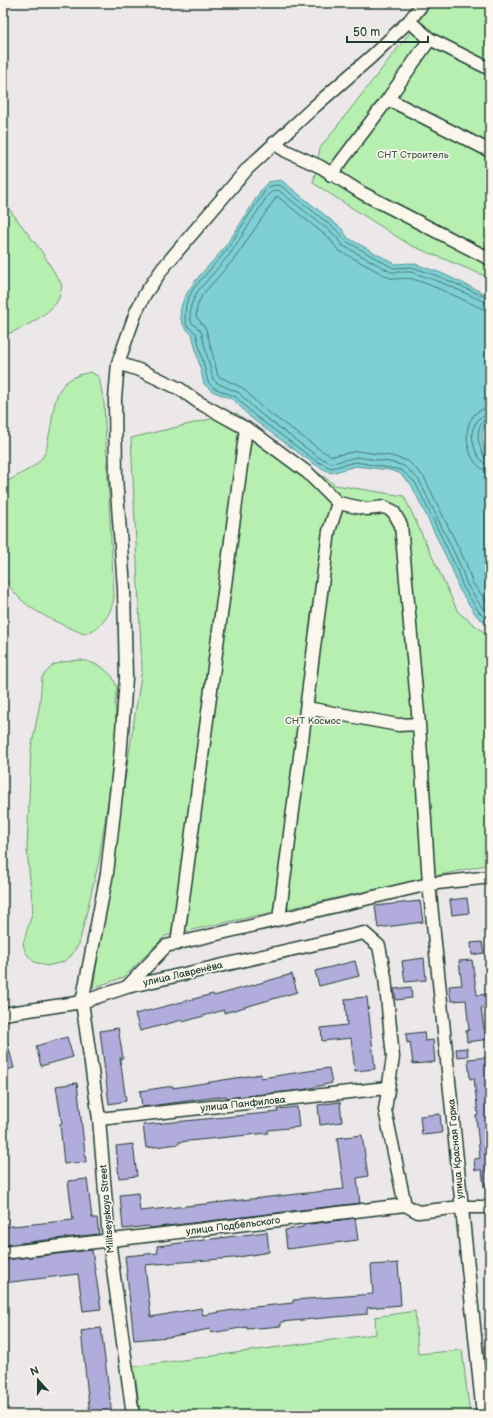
<svg xmlns="http://www.w3.org/2000/svg" width="493" height="1418" viewBox="0 0 493 1418" font-family="'Balsamiq Sans',sans-serif">
	<style>
		.green { fill: #b7efb1; stroke: #6b9672 }
		.water { fill: #7fd0d5; stroke: #599595 }
		.lines { fill: none; stroke-linecap: round; stroke-linejoin: round }
		.shore { stroke: #457874; stroke-width: 1 }
		.building { fill: #b2acdd; stroke: #1f3d34 }
		.street-casing { stroke: #1f3d34; stroke-width: 15 }
		.street { stroke: #fbf7ec; stroke-width: 12 }
		.labels { text-anchor: middle; dominant-baseline: central; stroke-width: 3.5; stroke-linejoin: round; paint-order: stroke }
		.park-label { font-size: 10px; fill: #3d614d; stroke: #fbf7ec }
		.street-label { font-size: 10px; fill: #1f3d34; stroke: #fbf7ec }
	</style>
	<rect width="100%" height="100%" fill="#ece8e9"/>
	<filter id="ink" filterUnits="userSpaceOnUse"><feTurbulence type="fractalNoise" baseFrequency=".025" numOctaves="2"/><feDisplacementMap in="SourceGraphic" scale="8" xChannelSelector="R" yChannelSelector="G"/><feConvolveMatrix kernelMatrix="1 2 1 2 8 2 1 2 1" color-interpolation-filters="sRGB"/></filter>
	<g filter="url(#ink)">
		<path class="green" d="M433,3H490V278L410,245L313,183L320,148Z
			M3,201L42,252L62,285C61,290 60,296 58,300C50,314 18,332 3,335Z
			M91,372L99,377L104,403L114,597C111,615 102,628 84,634C54,621 16,607 3,574V485C16,474 35,470 44,455C47,450 47,445 48,440C57,406 48,380 91,372Z
			M236,413L335,485L404,496L458,612L490,637V864L165,936L124,977L93,988L142,669L131,438Z
			M78,660L87,661L102,667L112,676L117,687L115,702L117,739L99,861L79,944L71,956L63,962L47,966L34,962L26,953L23,944L33,910L27,850L31,750L40,702L42,677L53,665L63,662Z
			M415,1311L418,1354L462,1350L470,1415H140L136,1380L131,1367L376,1334L375,1317Z"/>
		<path class="water" d="M281,180L342,229L348,238L395,264L412,263L441,273L490,296V423L486,424C478,436 484,448 490,460V627L476,615L459,589L452,569L411,484L399,473L389,470L356,466L331,473L314,464L251,418L234,400L212,391L204,384L192,334C158,310 207,270 223,249C237,230 249,210 261,190L268,182Z"/>
		<g class="lines">
			<path class="shore" d="M490,299L440,277L412,267L393,268L346,241L339,232L280,185L270,186L264,192L226,251L193,289L186,304L185,318L187,326L196,333L208,382L214,388L236,397L254,415L316,461L331,468L356,462L401,470L415,482L456,567L463,587L479,612L490,622
				M490,304L438,281L411,272H391L342,245L335,235L278,190L273,191L268,195L230,254L197,292L191,305L190,317L192,323L201,331L213,379L217,383L239,393L257,411L318,457L332,463L357,457L390,462L404,466L419,480L460,565L467,585L483,609L490,615
				M490,310L483,309C460,298 437,287 413,279C404,277 396,281 388,277L338,250L330,239L277,196L235,258L202,295L197,307L196,316L206,329L218,376L243,388L261,407L322,451L332,456L358,451L391,456L408,461L424,477L466,563L472,582L490,607
				M490,408C455,409 464,470 490,471
				M490,414L479,418C477,421 474,425 473,429C470,440 477,464 490,465
				M490,419L483,421C474,433 479,446 485,458L490,460"/>
		</g>
		<path class="building" d="M467,898L469,913L452,915L450,900Z
			M420,901L423,922L378,928L375,906Z
			M482,942L484,953L472,955L471,943Z
			M424,958L426,980L405,982L402,961Z
			M472,960L477,995L490,994V1007L481,1008L484,1029L490,1028V1039L467,1042L466,1031L469,1030L466,1000L451,1001L449,986L462,985L459,961Z
			M355,961L359,976L319,986L315,971Z
			M292,974L297,992L224,1013V1010L183,1022L182,1020L140,1031L135,1014L213,994L214,996Z
			M411,987L412,998L396,1000L394,989Z
			M367,997L375,1069L355,1071L351,1038L322,1041L321,1028L347,1025L345,999Z
			M118,1028L123,1058H120L126,1101L109,1104L100,1031Z
			M424,1032L425,1041L433,1040L435,1062L413,1064L410,1042L407,1043L406,1034Z
			M67,1037L73,1057L41,1066L36,1046Z
			M3,1038H6L14,1068L3,1071Z
			M467,1048L468,1056L457,1057L456,1049Z
			M490,1057V1187H484L482,1170H475L474,1159L480,1158L476,1116L478,1115L474,1078L470,1079L468,1059Z
			M329,1068L332,1083L302,1090L227,1098L226,1096L142,1107L140,1091L173,1086V1088L261,1074V1078Z
			M77,1083L86,1162L64,1164L60,1124H62L56,1086Z
			M340,1102L342,1122L320,1125L318,1105Z
			M297,1107L299,1127L268,1130V1133L179,1142V1144L146,1148L143,1125L278,1112L277,1109Z
			M440,1114L442,1133L422,1135L420,1116Z
			M362,1135L368,1176L357,1178L360,1203L150,1228L149,1226L123,1229L120,1195L138,1193L140,1211L344,1189L337,1138Z
			M133,1144L137,1176L119,1178L116,1146Z
			M87,1179L92,1218H97L99,1234L3,1245V1227L73,1220L68,1181Z
			M355,1218L358,1240L287,1249L285,1230L303,1227V1225Z
			M267,1232L269,1252L233,1258L145,1265L151,1317L201,1308L203,1315L245,1308L293,1303V1300L373,1294L371,1265L398,1263L401,1305L367,1308V1314L281,1322V1326L247,1329V1327L211,1333L210,1329L169,1337L134,1340L125,1256L158,1253L157,1246Z
			M92,1250L101,1309L83,1311L78,1274L3,1283V1260Z
			M101,1328L112,1415H90L81,1331Z"/>
		<g class="lines">
			<defs>
				<path id="street" d="M409,21L430,39L490,69
					M388,99L490,151
					M274,143L286,151L321,167L362,193L490,259
					M331,175L388,99L430,39
					M118,363L142,371L180,389L198,402L254,433L308,473L338,503L367,509L384,507L393,511L401,525L419,724L429,884L483,1415
					M307,708L398,725L419,724
					M279,919L329,531L338,503
					M177,944L246,428
					M127,987L166,946L429,884L490,877
					M3,1014L82,1002L127,987L364,933L379,946L385,977L393,1057L385,1110L405,1205
					M99,1119L387,1088
					M3,1253L405,1205L418,1212L461,1207H490
					M133,1415L109,1240L99,1119L82,1002L107,873L120,759L126,678L124,588L116,478L115,399L118,363L136,312L145,294L163,268L248,168L314,107L372,56L409,21L423,3"/>
			</defs>
			<use href="#street" class="street-casing"/>
			<use href="#street" class="street"/>
		</g>
	</g>
	<g class="labels">
		<g class="park-label">
			<text x="413" y="155">СНТ Строитель</text>
			<text x="313" y="721">СНТ Космос</text>
		</g>
		<g class="street-label">
			<text transform="translate(183 974) rotate(-13)">улица Лавренёва</text>
			<text transform="translate(243 1104) rotate(-6)">улица Панфилова</text>
			<text transform="translate(456 1149) rotate(-95)">улица Красная Горка</text>
			<text transform="translate(107 1209) rotate(-95)">Militseyskaya Street</text>
			<text transform="translate(233 1226) rotate(-7)">улица Подбельского</text>
		</g>
	</g>
	<rect width="493" height="1418" fill="none" stroke="#fbf7ec" stroke-width="16"/>
	<rect x="8" y="8" width="477" height="1402" fill="none" stroke="#1f3d34" stroke-width="1.5" filter="url(#ink)"/>
	<g transform="translate(38 1380) rotate(339)" stroke="#fbf7ec" stroke-width="3" paint-order="stroke">
	<path d="M0-3L7 15L0 10L-7 15Z" fill="#1f3d34"/>
	<text y="-6" font-size="11" font-weight="bold" text-anchor="middle" fill="#1f3d34">N</text>
	</g>
	<path d="M347 36v6h81v-6" fill="none" stroke="#1f3d34" stroke-width="2"/>
	<text x="353" y="36" font-size="12" fill="#1f3d34" stroke="#fbf7ec" stroke-width="3" paint-order="stroke">50 m</text>
</svg>
